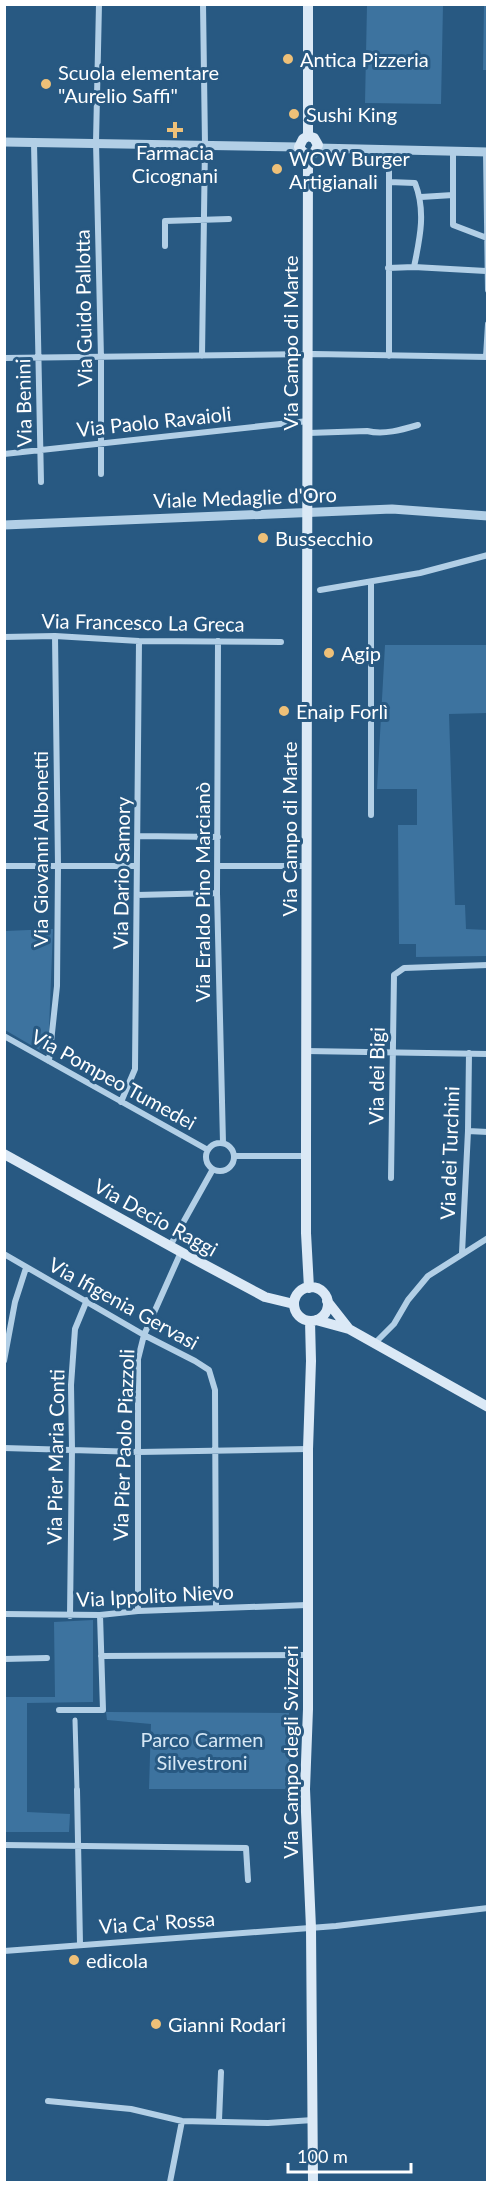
<svg xmlns="http://www.w3.org/2000/svg" width="492" height="2187" viewBox="0 0 492 2187" font-family="Lato,sans-serif">
	<style>
		.green { fill: #3d739f }
		.lines { fill: none; stroke-linecap: round; stroke-linejoin: round }
		.pedestrian { stroke: #b2cfe6; stroke-width: 5 }
		.minor { stroke: #b2cfe6; stroke-width: 6 }
		.tertiary { stroke: #b2cfe6; stroke-width: 9 }
		.secondary { stroke: #dbe9f6; stroke-width: 10 }
		.poi-dot { fill: #eec078; stroke: #285982; stroke-width: 2 }
		.labels { text-anchor: middle; dominant-baseline: central; stroke-width: 6; stroke-linejoin: round; paint-order: stroke }
		.poi-label { font-size: 20px; fill: #fff; stroke: #285982; text-anchor: start }
		.street-label { font-size: 20px; fill: #fff; stroke: #285982 }
		.park-label { font-size: 20px; fill: #d5e7f5; stroke: #285982 }
	</style>
	<rect width="100%" height="100%" fill="#285982"/>
	<path class="green" d="M367,5H443L441,104L365,103Z
		M484,5H488L487,70H483Z
		M385,645H487V713L449,714L455,905H465L466,929L487,930V956L416,957V944H399L398,825H417V789H377Z
		M53,929L48,1055L5,1030V931Z
		M93,1620V1702L27,1703V1812L70,1814L69,1832H5V1697H55L54,1622Z
		M106,1712L289,1713V1761L297,1762L298,1789H149L151,1724L107,1720Z"/>
	<g class="lines">
		<path class="pedestrian" d="M75,1720L77,1790"/>
		<path class="minor" d="M99,4L96,142L101,358V474
			M164,75L204,76
			M34,143L41,482
			M453,151V225L487,238
			M486,152L488,290
			M389,182L415,183C426,211 420,238 414,267
			M421,197L453,195
			M165,246V221L229,219
			M388,268L414,267L486,271
			M202,356L205,145L203,4
			M389,356V149
			M486,357L488,324
			M4,358L314,354L488,357
			M308,433L367,431C384,435 401,430 418,425
			M4,454L308,421
			M320,590L420,573L488,555
			M4,637L55,636L139,641L281,642
			M218,641L217,893L223,1143
			M371,815V582
			M138,836L218,837
			M4,866H136
			M218,866H307
			M137,895L217,893
			M4,1036L208,1150
			M306,1051L488,1054
			M49,1061L57,986L58,865L55,636
			M121,1102L135,1069L139,641
			M468,1131L488,1132
			M206 1157a14 14 0 1 1 28 0a14 14 0 1 1-28 0Z
			M234,1156H306
			M391,1178L394,975L404,968L488,965
			M170,1246L213,1169
			M462,1253L468,1131L469,1053
			M4,1254L144,1335L195,1361L209,1370L215,1390L216,1607
			M375,1343L394,1324L408,1300L428,1276L488,1238
			M4,1361L15,1302L26,1268
			M4,1448L139,1452L308,1449
			M138,1611V1359L144,1335L181,1252
			M4,1614L100,1615L138,1611L307,1605
			M70,1616L72,1449L71,1385L75,1329L87,1300
			M101,1656L308,1655
			M4,1659L47,1658
			M59,1710H103L100,1615
			M77,1790L80,1944
			M4,1845L246,1848L248,1880
			M4,1951L336,1926L488,1908
			M48,2101L131,2109L182,2121L268,2123L313,2120
			M219,2120L221,2072
			M170,2182L182,2121"/>
		<path class="tertiary" d="M4,142L299,147
			M317,148L488,152
			M4,525L392,509L488,516"/>
		<path class="secondary" d="M308,4V136
			M308,155L306,1144V1233L309,1288
			M308,155L314,153L318,145L314,138L308,136
			M308,155L303,152L299,147L303,139L308,136
			M4,1154L181,1252L265,1297L294,1304
			M294 1304a17 17 0 1 1 34 0a17 17 0 1 1-34 0Z
			M327,1301L349,1329
			M316,1320L349,1329L488,1407
			M310,1321L311,1361L308,1449V1709L305,1789L311,1928L313,2182"/>
	</g>
	<g class="poi-dot">
		<circle cx="288" cy="59" r="6"/>
		<circle cx="46" cy="84" r="6"/>
		<circle cx="294" cy="114" r="6"/>
		<path d="M172 121h6v6h6v6h-6v6h-6v-6h-6v-6h6z"/>
		<circle cx="277" cy="169" r="6"/>
		<circle cx="263" cy="538" r="6"/>
		<circle cx="329" cy="653" r="6"/>
		<circle cx="284" cy="711" r="6"/>
		<circle cx="74" cy="1960" r="6"/>
		<circle cx="156" cy="2024" r="6"/>
	</g>
	<g class="labels">
		<g class="poi-label">
			<text x="300" y="59">Antica Pizzeria</text>
			<text x="58" y="72">Scuola elementare<tspan x="58" dy="23">"Aurelio Saffi"</tspan></text>
			<text x="306" y="114">Sushi King</text>
			<text x="175" y="152" text-anchor="middle">Farmacia<tspan x="175" dy="23">Cicognani</tspan></text>
			<text x="289" y="158">WOW Burger<tspan x="289" dy="23">Artigianali</tspan></text>
			<text x="275" y="538">Bussecchio</text>
			<text x="341" y="653">Agip</text>
			<text x="296" y="711">Enaip Forlì</text>
			<text x="86" y="1960">edicola</text>
			<text x="168" y="2024">Gianni Rodari</text>
		</g>
		<g class="street-label">
			<text transform="translate(83 308) rotate(-91)">Via Guido Pallotta</text>
			<text transform="translate(290 343) rotate(-90)">Via Campo di Marte</text>
			<text transform="translate(23 403) rotate(-91)">Via Benini</text>
			<text transform="translate(154 421) rotate(-6)">Via Paolo Ravaioli</text>
			<text transform="translate(245 497) rotate(-2)">Viale Medaglie d'Oro</text>
			<text transform="translate(143 622) rotate(1)">Via Francesco La Greca</text>
			<text transform="translate(289 829) rotate(-90)">Via Campo di Marte</text>
			<text transform="translate(40 849) rotate(-90)">Via Giovanni Albonetti</text>
			<text transform="translate(121 873) rotate(-89)">Via Dario Samory</text>
			<text transform="translate(202 892) rotate(-90)">Via Eraldo Pino Marcianò</text>
			<text transform="translate(376 1076) rotate(-89)">Via dei Bigi</text>
			<text transform="translate(114 1079) rotate(29)">Via Pompeo Tumedei</text>
			<text transform="translate(449 1153) rotate(-88)">Via dei Turchini</text>
			<text transform="translate(156 1217) rotate(29)">Via Decio Raggi</text>
			<text transform="translate(124 1303) rotate(29)">Via Ifigenia Gervasi</text>
			<text transform="translate(123 1445) rotate(-88)">Via Pier Paolo Piazzoli</text>
			<text transform="translate(55 1457) rotate(-89)">Via Pier Maria Conti</text>
			<text transform="translate(155 1595) rotate(-3)">Via Ippolito Nievo</text>
			<text transform="translate(290 1752) rotate(-90)">Via Campo degli Svizzeri</text>
			<text transform="translate(157 1922) rotate(-4)">Via Ca' Rossa</text>
		</g>
		<g class="park-label">
			<text x="202" y="1739">Parco Carmen<tspan x="202" dy="23">Silvestroni</tspan></text>
		</g>
	</g>
	<rect width="492" height="2187" fill="none" stroke="#ffffff" stroke-width="12"/>
	<path d="M288 2163v9h123v-9" fill="none" stroke="#ffffff" stroke-width="3"/>
	<text x="297" y="2163" font-size="18" fill="#ffffff" stroke="#285982" stroke-width="4.5" paint-order="stroke">100 m</text>
</svg>
